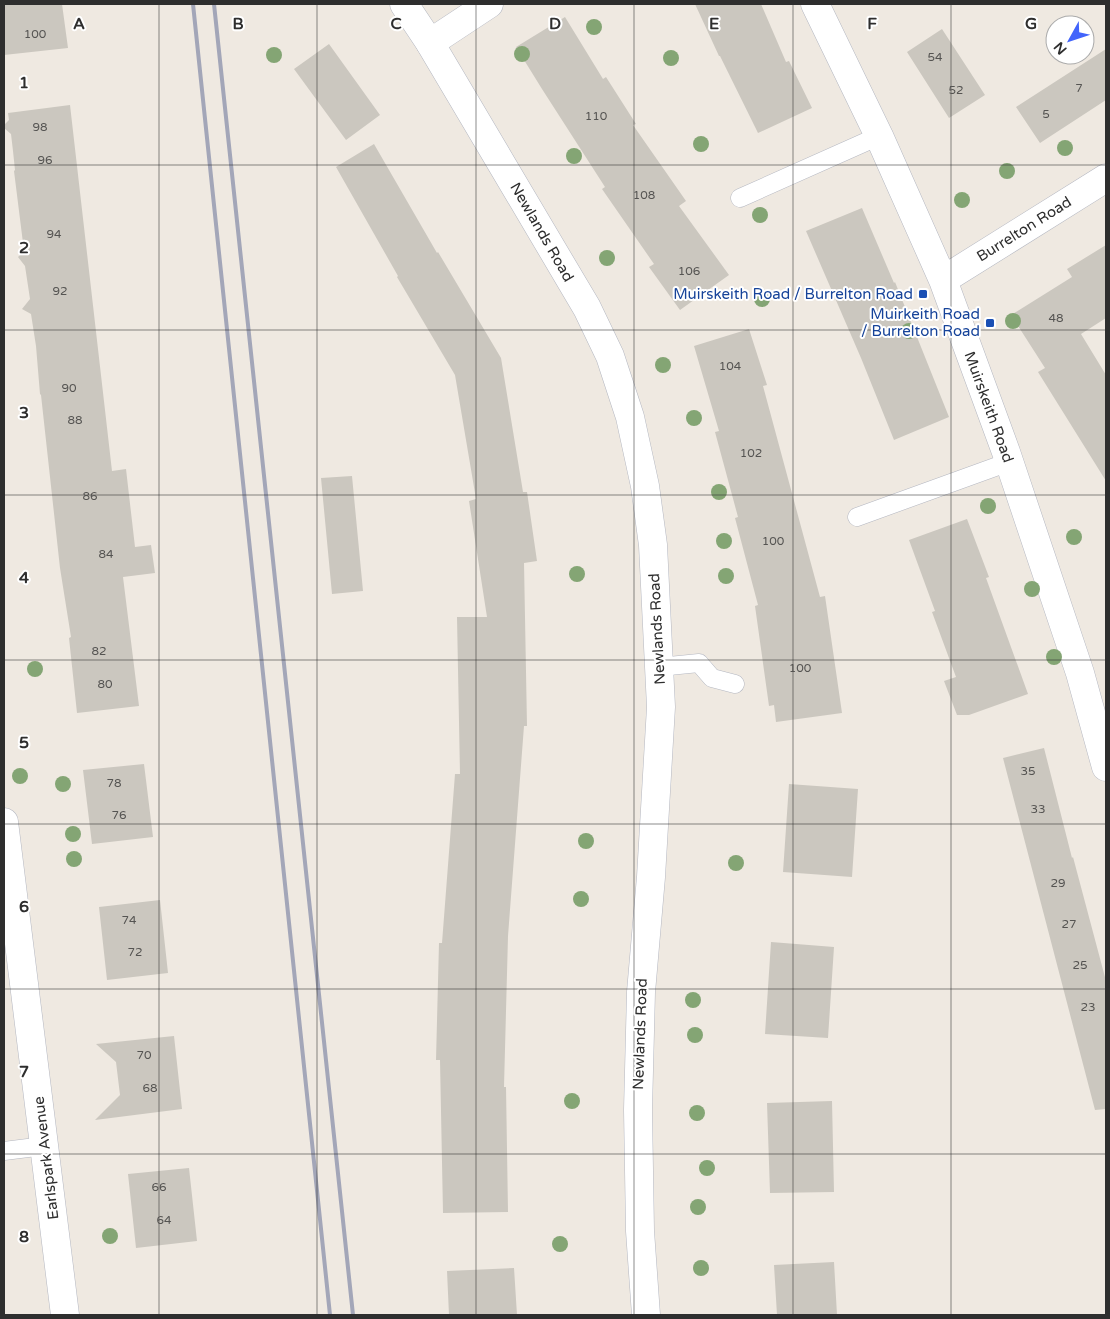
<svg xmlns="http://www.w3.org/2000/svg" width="1110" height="1319" viewBox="0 0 1110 1319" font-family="'Varela Round',sans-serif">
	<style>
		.building { fill: #cbc7bf }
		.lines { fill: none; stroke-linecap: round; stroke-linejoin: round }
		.service-casing { stroke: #b4b7c1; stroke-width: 19 }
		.minor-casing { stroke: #b4b7c1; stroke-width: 29 }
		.tertiary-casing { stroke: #b4b7c1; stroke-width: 29 }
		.service { stroke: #fff; stroke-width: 18 }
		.minor { stroke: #fff; stroke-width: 28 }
		.tertiary { stroke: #fff; stroke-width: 28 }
		.rail { stroke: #a3a6b8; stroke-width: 4 }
		.tree { fill: #84a574 }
		.grid { fill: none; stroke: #2e2e2e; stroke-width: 1; stroke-opacity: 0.55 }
		.transit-dot { fill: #1a4fb4; stroke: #fff; stroke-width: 2 }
		.labels { text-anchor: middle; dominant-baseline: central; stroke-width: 4; stroke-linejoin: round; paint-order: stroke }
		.number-label { font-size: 12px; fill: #555452 }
		.street-label { font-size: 15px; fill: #2e2e2e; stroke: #fff }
		.transit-label { font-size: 15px; fill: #164399; stroke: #fff; text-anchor: end }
		.grid-label { font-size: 16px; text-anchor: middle; font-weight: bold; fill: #2e2e2e; stroke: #fff; stroke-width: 4; stroke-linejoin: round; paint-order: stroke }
	</style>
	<rect width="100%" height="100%" fill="#efe9e1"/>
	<path class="building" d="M4,4H62L68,48L4,55Z
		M695,4H761L786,62L789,61L812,108L758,133L720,56H719Z
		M565,17L603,79L606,77L636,124L633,125L686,201L679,206L729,275L680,310L649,267L654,264L602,189L605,187L542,89L516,47Z
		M942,29L985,95L949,118L907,52Z
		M329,44L380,115L346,140L294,69Z
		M1106,49V100L1040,143L1016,107Z
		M70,105L112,471L126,469L135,547L151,545L155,573L123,577L139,706L77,713L69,638L71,637L60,568L41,395L40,394L36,346L31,314L22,309L30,299L25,266L18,257L24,251L14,171L15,170L13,151L11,134L4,128V125L9,120L8,113Z
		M374,144L437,253L438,252L501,358L523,492H527L537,561L524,563L527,726H524L508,936L504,1087H506L508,1212L443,1213L440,1060H436L439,943H442L455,774H460L457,617H487L469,501L476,499L455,375L397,277L398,276L336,167Z
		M862,208L894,283L895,282L949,417L894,440L861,358L806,231Z
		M1106,245V318L1081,334L1106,375V481L1038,372L1045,368L1011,315L1072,277L1067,269Z
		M749,329L767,385L763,386L820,597L825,596L842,713L776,722L774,705L769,706L755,606L758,605L735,518L738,517L715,432L719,431L694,346Z
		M352,476L363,591L332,594L321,478Z
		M967,519L989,577L986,578L1028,694L969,715H957L944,681L956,677L932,612L935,611L909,540Z
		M1044,748L1072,858L1073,857L1106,981V1109L1095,1110L1003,758Z
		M144,764L153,837L92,844L83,770Z
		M789,784L858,789L852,877L783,872Z
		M160,900L168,973L107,980L99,907Z
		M771,942L834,947L828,1038L765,1034Z
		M174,1036L182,1109L95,1120L120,1095L116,1062L96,1044Z
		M832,1101L834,1192L770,1193L767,1103Z
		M189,1168L197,1241L136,1248L128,1174Z
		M834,1262L837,1315H777L774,1265Z
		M514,1268L517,1315H449L447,1271Z"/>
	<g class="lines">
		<defs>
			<path id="service" d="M740,198L879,136
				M857,517L1009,462
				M659,667L699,663L712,678L735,684
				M4,1151L44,1146"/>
			<path id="minor" d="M815,4L879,136L943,280L1006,452L1080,673L1106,767
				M430,43L489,4
				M943,280L1106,178
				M4,822L65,1315"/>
			<path id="tertiary" d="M404,4L430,43L587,308L610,356L630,417L645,486L653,545L661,707L651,877L641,992L638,1110L640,1231L646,1315"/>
		</defs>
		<use href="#service" class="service-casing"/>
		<use href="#minor" class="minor-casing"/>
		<use href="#tertiary" class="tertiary-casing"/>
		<use href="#service" class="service"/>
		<use href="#minor" class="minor"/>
		<use href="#tertiary" class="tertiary"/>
		<path class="rail" d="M193,4L330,1315
			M214,4L353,1315"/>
	</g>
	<g class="tree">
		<circle cx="594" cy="27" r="8"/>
		<circle cx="522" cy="54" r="8"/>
		<circle cx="274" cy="55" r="8"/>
		<circle cx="671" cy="58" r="8"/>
		<circle cx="701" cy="144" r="8"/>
		<circle cx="1065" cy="148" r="8"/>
		<circle cx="574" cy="156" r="8"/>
		<circle cx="1007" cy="171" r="8"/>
		<circle cx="962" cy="200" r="8"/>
		<circle cx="760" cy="215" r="8"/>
		<circle cx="607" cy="258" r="8"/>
		<circle cx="762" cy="299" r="8"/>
		<circle cx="1013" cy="321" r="8"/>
		<circle cx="909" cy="331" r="8"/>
		<circle cx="663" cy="365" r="8"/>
		<circle cx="694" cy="418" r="8"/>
		<circle cx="719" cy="492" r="8"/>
		<circle cx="988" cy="506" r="8"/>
		<circle cx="1074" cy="537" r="8"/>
		<circle cx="724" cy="541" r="8"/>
		<circle cx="577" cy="574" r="8"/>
		<circle cx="726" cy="576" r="8"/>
		<circle cx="1032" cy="589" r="8"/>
		<circle cx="1054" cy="657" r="8"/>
		<circle cx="35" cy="669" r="8"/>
		<circle cx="20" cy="776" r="8"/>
		<circle cx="63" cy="784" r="8"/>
		<circle cx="73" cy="834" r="8"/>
		<circle cx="586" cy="841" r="8"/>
		<circle cx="74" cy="859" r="8"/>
		<circle cx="736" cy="863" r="8"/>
		<circle cx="581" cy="899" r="8"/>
		<circle cx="693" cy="1000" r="8"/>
		<circle cx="695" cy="1035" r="8"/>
		<circle cx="572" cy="1101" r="8"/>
		<circle cx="697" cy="1113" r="8"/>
		<circle cx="707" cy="1168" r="8"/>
		<circle cx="698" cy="1207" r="8"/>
		<circle cx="110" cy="1236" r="8"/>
		<circle cx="560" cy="1244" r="8"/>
		<circle cx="701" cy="1268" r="8"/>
	</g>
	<path class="grid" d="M159,4V1315M317,4V1315M476,4V1315M634,4V1315M793,4V1315M951,4V1315M4,165H1106M4,330H1106M4,495H1106M4,660H1106M4,824H1106M4,989H1106M4,1154H1106"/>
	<g class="transit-dot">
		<rect x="918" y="289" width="10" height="10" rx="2.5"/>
		<rect x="985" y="318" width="10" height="10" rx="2.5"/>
	</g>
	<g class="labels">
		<g class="number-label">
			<text x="35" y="34">100</text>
			<text x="935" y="57">54</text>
			<text x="1079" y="88">7</text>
			<text x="956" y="90">52</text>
			<text x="1046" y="114">5</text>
			<text x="596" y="116">110</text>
			<text x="40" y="127">98</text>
			<text x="45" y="160">96</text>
			<text x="644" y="195">108</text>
			<text x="54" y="234">94</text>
			<text x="689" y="271">106</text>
			<text x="60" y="291">92</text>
			<text x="1056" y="318">48</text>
			<text x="730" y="366">104</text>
			<text x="69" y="388">90</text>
			<text x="75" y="420">88</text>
			<text x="751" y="453">102</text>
			<text x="90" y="496">86</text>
			<text x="773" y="541">100</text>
			<text x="106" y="554">84</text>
			<text x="99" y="651">82</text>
			<text x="800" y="668">100</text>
			<text x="105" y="684">80</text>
			<text x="1028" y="771">35</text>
			<text x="114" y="783">78</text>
			<text x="1038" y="809">33</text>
			<text x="119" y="815">76</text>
			<text x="1058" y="883">29</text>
			<text x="129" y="920">74</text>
			<text x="1069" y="924">27</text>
			<text x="135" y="952">72</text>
			<text x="1080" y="965">25</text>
			<text x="1088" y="1007">23</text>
			<text x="144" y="1055">70</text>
			<text x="150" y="1088">68</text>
			<text x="159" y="1187">66</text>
			<text x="164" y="1220">64</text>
		</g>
		<g class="street-label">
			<text transform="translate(1024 229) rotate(-32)">Burrelton Road</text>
			<text transform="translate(542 232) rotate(60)">Newlands Road</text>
			<text transform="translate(989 407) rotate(70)">Muirskeith Road</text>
			<text transform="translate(657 629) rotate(-93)">Newlands Road</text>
			<text transform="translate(640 1034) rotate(-88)">Newlands Road</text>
			<text transform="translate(46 1158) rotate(-97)">Earlspark Avenue</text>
		</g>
		<g class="transit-label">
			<text x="913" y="294">Muirskeith Road / Burrelton Road</text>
			<text x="980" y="314">Muirkeith Road<tspan x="980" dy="17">/ Burrelton Road</tspan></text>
		</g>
	</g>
	<g class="grid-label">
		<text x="79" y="29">A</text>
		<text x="238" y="29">B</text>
		<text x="396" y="29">C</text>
		<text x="555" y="29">D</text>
		<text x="714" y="29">E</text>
		<text x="872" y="29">F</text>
		<text x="1031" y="29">G</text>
		<text x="24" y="88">1</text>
		<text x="24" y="253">2</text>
		<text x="24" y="418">3</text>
		<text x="24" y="583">4</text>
		<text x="24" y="748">5</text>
		<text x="24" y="912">6</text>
		<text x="24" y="1077">7</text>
		<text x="24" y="1242">8</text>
	</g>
	<rect width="1110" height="1319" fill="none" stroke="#2e2e2e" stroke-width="10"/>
	<g transform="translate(1070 40) rotate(230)"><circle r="24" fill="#ffffff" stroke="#ababab"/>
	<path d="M0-4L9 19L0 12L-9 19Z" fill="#4264fb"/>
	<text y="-8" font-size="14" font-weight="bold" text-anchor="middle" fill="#2e2e2e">N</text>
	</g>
</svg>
